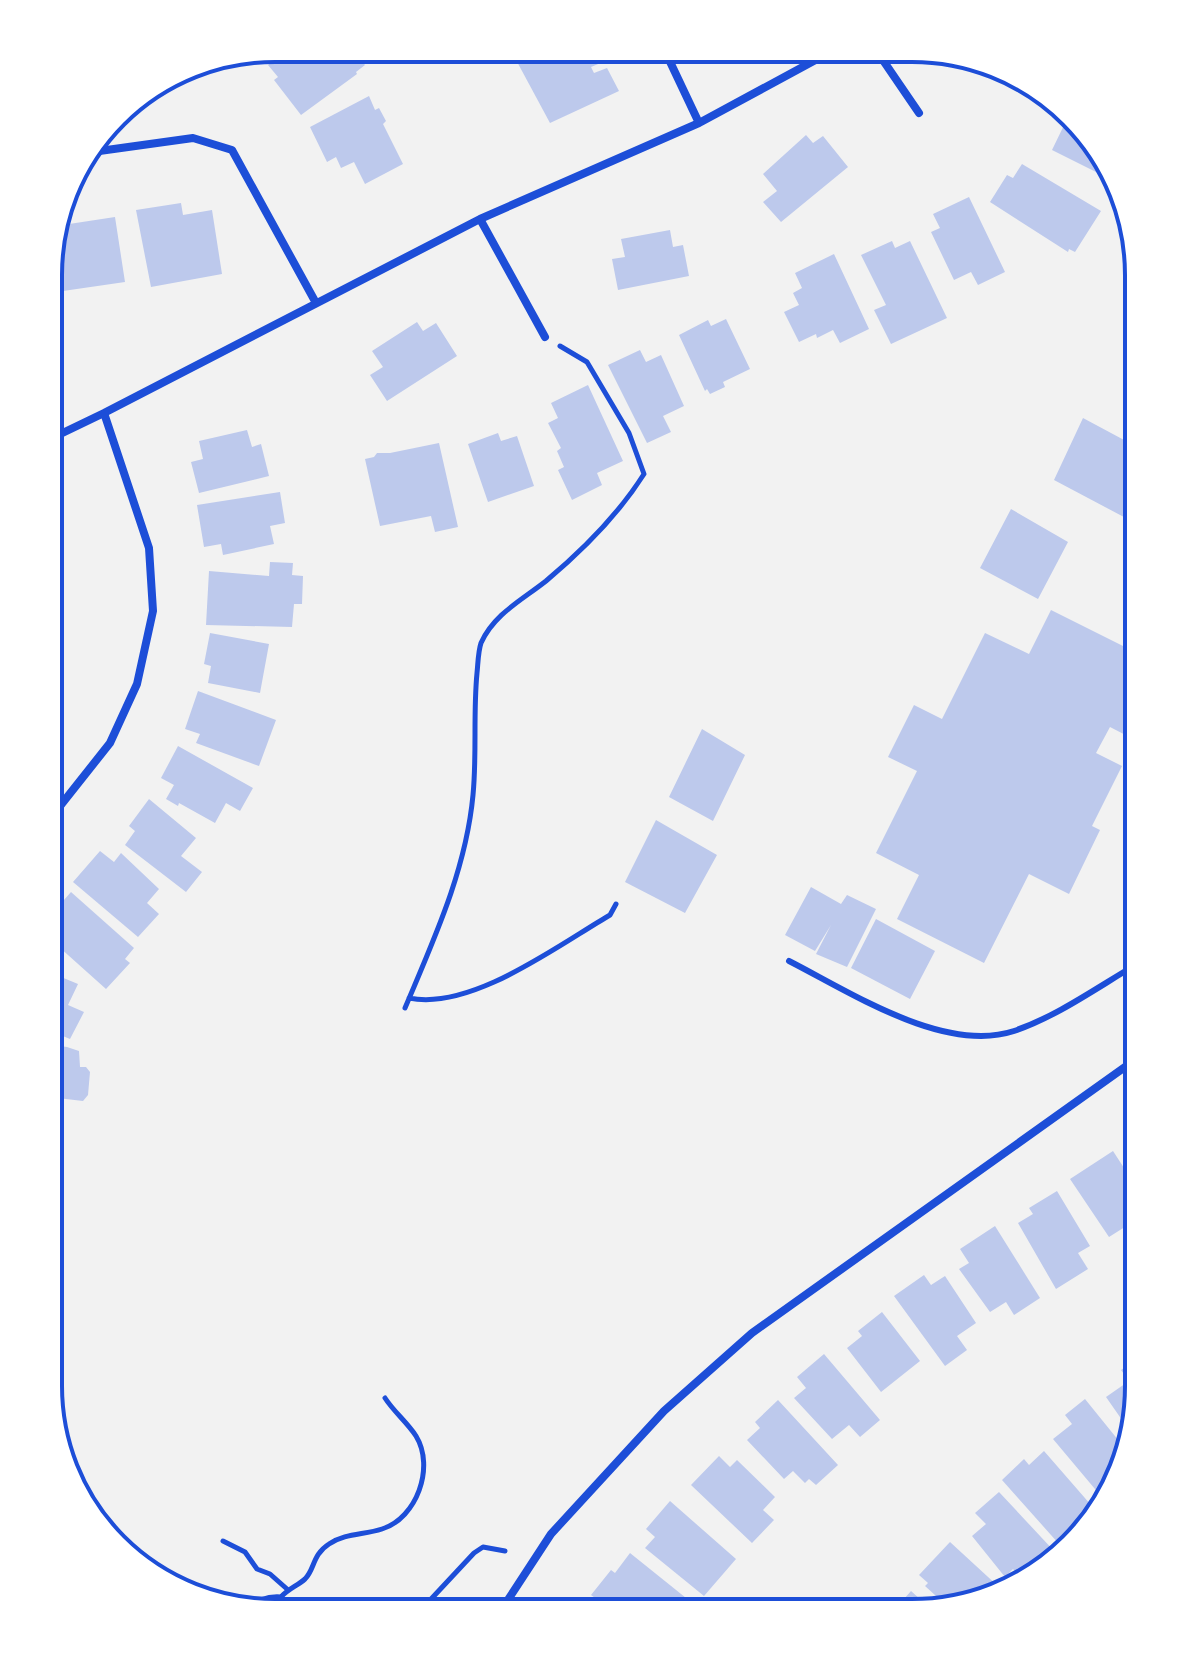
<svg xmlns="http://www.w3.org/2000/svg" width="1187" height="1661" viewBox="0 0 1187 1661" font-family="Montserrat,sans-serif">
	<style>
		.building { fill: #bdc9ec }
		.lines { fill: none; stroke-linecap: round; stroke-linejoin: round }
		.path { stroke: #1d4ed8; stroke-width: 5 }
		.service { stroke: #1d4ed8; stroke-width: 6 }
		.minor { stroke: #1d4ed8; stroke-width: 8 }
		.rim { fill: none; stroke: #1d4ed8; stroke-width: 4 }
	</style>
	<rect width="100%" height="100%" fill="#f2f2f2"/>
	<path class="building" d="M291,48H338L345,58L354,51L365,65L356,72L357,74L301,115L274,80L278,77L268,65Z
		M519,49H597L603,62L591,67L594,73L607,68L619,91L550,123L515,58L522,54Z
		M247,53L249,64L175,75L201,60Z
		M369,96L375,110L379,108L386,121L383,124L403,164L365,184L354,162L341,168L336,157L327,162L310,127Z
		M1068,117L1116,175L1118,183L1052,150Z
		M806,135L813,143L823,136L848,167L781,222L763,202L777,191L763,174Z
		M1022,164L1101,211L1075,252L1069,249L1068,252L990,202L1007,175L1013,178Z
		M969,197L1005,272L978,285L971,272L954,280L931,232L940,228L933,214Z
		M181,203L183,215L212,210L222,274L151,287L136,210Z
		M115,217L125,282L63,291L58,265L52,266L50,256V245L56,226Z
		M670,230L673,247L683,245L689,276L618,290L612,259L625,257L621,239Z
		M892,241L895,248L910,241L947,318L891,344L874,310L886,305L861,255Z
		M834,254L869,329L840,343L833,330L817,338L816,334L799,342L784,312L799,305L793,293L802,288L795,273Z
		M726,319L750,369L723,382L725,387L710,394L707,389L705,391L679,335L708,320L711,326Z
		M417,322L423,331L436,323L457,356L387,401L370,375L383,367L372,351Z
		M640,350L646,362L661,355L684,406L663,416L671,432L647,443L608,365Z
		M588,385L623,461L597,473L602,485L572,500L558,470L564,467L557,451L561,448L548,423L558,418L551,403Z
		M1139,408V441L1126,434Z
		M1083,418L1139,448V525L1054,480Z
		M247,430L252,447L261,444L269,476L199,493L191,462L203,459L199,441Z
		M498,433L501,441L517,436L534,486L488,502L468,444Z
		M439,443L458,527L435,532L431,516L380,526L365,459L374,457L377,453H390Z
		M280,492L285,523L270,526L274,544L223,555L221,544L204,547L197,505Z
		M1011,509L1068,542L1038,599L980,568Z
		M270,562L293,563L292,575L303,576L302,604H294L292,627L206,625L209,571L269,576Z
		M1051,610L1139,654V742L1110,727L1096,753L1122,766L1092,826L1100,830L1069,894L1029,874L984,963L897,919L919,875L876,853L917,771L888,757L914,705L942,719L985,633L1029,654Z
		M210,633L269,644L260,693L208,683L211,666L204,664Z
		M198,691L276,720L259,766L196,743L200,734L185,729Z
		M702,729L745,755L713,821L669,797Z
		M178,746L253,788L240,811L226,803L215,823L179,803L178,806L166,799L174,785L161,778Z
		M149,799L196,838L181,856L202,872L186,892L125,845L135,831L129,826Z
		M656,820L717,855L685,913L625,882Z
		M100,851L114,862L121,853L159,889L147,903L159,914L138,937L73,882Z
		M811,887L841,904L847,895L876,909L847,967L816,954L831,925L815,951L785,935Z
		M71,892L134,948L125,959L130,963L106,989L49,938V917Z
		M876,919L935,951L910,999L851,968Z
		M49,972L78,984L68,1005L84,1012L70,1039L53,1032L55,1029L49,1026Z
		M52,1045L67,1047L79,1051L80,1067H86L90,1072L88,1095L83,1101L49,1097V1047Z
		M1113,1151L1139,1191V1240L1128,1225L1109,1237L1070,1179Z
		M48,1167H55L53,1192L61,1193L60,1219L48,1218Z
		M1057,1191L1090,1246L1078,1253L1088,1269L1056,1289L1018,1223L1033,1214L1029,1208Z
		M995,1226L1040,1298L1014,1315L1006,1302L990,1312L959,1269L969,1263L960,1249Z
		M924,1275L931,1285L945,1276L976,1323L957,1336L967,1350L945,1366L894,1296Z
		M882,1312L920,1361L881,1392L847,1348L862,1336L858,1331Z
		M824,1354L880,1420L860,1437L849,1425L832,1439L794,1398L806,1388L797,1377Z
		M1138,1358V1402L1129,1430L1106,1397L1129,1381L1121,1370Z
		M1085,1399L1123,1446L1104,1504L1100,1495L1053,1439L1072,1424L1065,1415Z
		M778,1400L838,1465L816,1485L809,1479L805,1483L793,1471L784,1479L747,1440L760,1428L755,1422Z
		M1044,1451L1091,1505L1079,1516L1084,1521L1059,1544L1002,1480L1024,1459L1029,1465Z
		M719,1456L730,1467L737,1460L775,1497L763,1510L774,1520L752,1543L691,1485Z
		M999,1492L1055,1552L1023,1581L1013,1569L1005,1577L972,1536L986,1524L975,1513Z
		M670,1501L736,1559L704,1596L645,1548L655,1537L646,1529Z
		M950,1542L1000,1588L995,1594L946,1605L925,1586L928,1583L919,1575Z
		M630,1553L696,1606L691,1612H624L611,1602L608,1607L591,1595L611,1570L615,1573Z
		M911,1591L931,1609L913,1613H869L883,1597L896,1608Z"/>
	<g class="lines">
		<path class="path" d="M409,998C471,1011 557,946 610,915L616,904
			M405,1008C434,939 466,870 473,795C477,754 473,714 477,673C478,664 478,652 481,643C494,614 522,600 546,581C583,550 618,515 644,474L629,433L587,362L560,346
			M223,1541L245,1552L257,1569L270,1574L287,1589
			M247,1611C254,1600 268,1596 281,1597C288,1589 297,1586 305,1579C315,1569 312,1555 329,1544C345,1533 364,1535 382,1529C417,1518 435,1467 416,1436C407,1422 394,1412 385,1398
			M419,1612L474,1553L483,1547L505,1551"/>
		<path class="service" d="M789,961C850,992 944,1054 1014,1031C1058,1016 1099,986 1139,963"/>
		<path class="minor" d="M664,49L699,123
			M876,50L919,113
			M85,153L193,138L232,150L316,303
			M480,219L545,337
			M50,439L104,413L480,219L699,123L834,50
			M49,820L110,743L137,684L153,611L149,548L104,413
			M500,1612L551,1534L664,1411L752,1333L1139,1057"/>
	</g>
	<path d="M0 0H1187V1661H0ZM275 62H912A213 213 0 0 1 1125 275V1386A213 213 0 0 1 912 1599H275A213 213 0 0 1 62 1386V275A213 213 0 0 1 275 62Z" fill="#fff" fill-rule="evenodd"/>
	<path class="rim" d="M275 62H912A213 213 0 0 1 1125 275V1386A213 213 0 0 1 912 1599H275A213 213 0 0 1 62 1386V275A213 213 0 0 1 275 62Z"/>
</svg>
